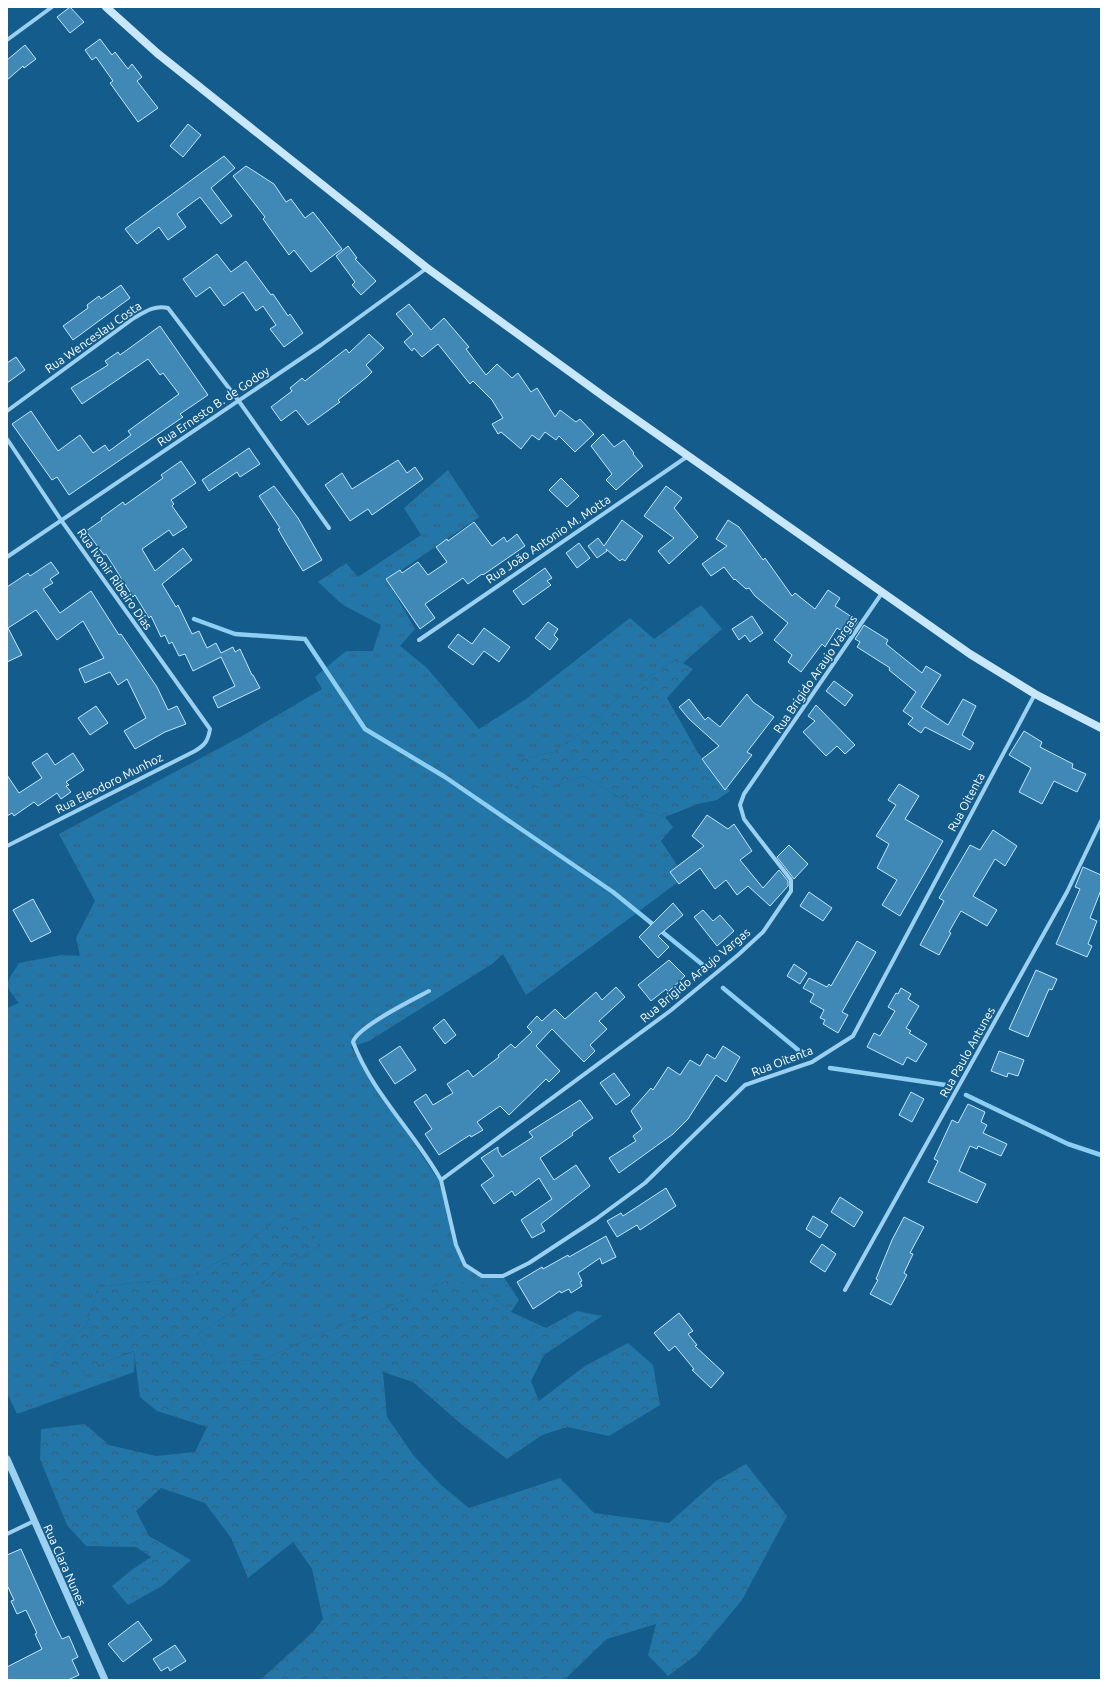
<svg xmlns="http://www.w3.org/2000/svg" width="1108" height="1687" viewBox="0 0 1108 1687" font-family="Ubuntu,sans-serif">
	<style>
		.grass { fill: url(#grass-tufts) }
		.forest { fill: url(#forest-crowns) }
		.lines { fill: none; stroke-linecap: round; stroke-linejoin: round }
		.stream { stroke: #8dcef3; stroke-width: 4.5 }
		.building { fill: #4089b6; stroke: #c2e6fc }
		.minor { stroke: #9bd0f0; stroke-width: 4 }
		.tertiary { stroke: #9bd0f0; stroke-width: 7 }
		.secondary { stroke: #c9e7fb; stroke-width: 8 }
		.labels { text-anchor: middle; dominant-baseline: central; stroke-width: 3.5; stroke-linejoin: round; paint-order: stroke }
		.street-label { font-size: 12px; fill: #fff; stroke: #145c8b }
	</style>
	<defs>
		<pattern id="grass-tufts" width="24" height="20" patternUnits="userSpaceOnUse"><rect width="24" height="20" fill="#2376a8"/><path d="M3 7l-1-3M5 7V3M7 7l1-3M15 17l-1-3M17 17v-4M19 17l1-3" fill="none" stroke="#3a5f75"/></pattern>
		<pattern id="forest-crowns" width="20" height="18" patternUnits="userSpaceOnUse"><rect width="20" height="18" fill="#2376a8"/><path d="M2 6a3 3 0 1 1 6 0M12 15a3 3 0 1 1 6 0" fill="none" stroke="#3a5f75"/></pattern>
	</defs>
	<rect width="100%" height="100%" fill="#145c8b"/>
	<path class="grass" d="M448,470L479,517L387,580L415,629L400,646L427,668L479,729L526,699L630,618L654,639L701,605L722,629L683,663L676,659L614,701L588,728L553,752L518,760L549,787L584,776L619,797L632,807L665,817L673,827L661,841L685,877L526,995L503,954L492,964L369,1041L351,1047L374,1084L439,1181L456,1245L454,1246C468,1271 473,1276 503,1276L519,1300L511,1312L482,1287L446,1281L391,1306L312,1337L265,1359L215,1363L198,1334L232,1312L279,1269L318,1247L272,1223L233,1254L189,1277L98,1287L87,1324L51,1358L102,1363L135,1351L134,1372L17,1414L7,1393V1008L19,1003C2,982 6,985 19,963L62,955L80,956L76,938L95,901L59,834L244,735L322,689L315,677L346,651H373L381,625L343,605L318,582L346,563L358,577L421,535L404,508Z"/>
	<path class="forest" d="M676,659L693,669L667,698L698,753L730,791L717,800L698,804L665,817L632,807L619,797L584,776L549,787L520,791L501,772L518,760L553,752L588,728L614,701Z
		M308,1214L318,1247L279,1269L232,1312L198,1334L215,1363L265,1359L312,1337L391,1306L450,1279L482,1287L511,1312L546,1328L577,1311L602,1316L544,1355L531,1381L539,1401L585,1366L628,1343L653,1365L660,1405L609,1436L567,1427L542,1435L507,1459L461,1424L413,1382L383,1372L387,1417L414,1456L441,1485L469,1508L560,1478L594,1513L669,1523L716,1481L746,1464L787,1516L742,1600L696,1655L668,1676L648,1655L656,1624L607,1639L564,1680H260L313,1632L323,1619L312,1569L293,1542L248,1578L231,1538L205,1503L161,1488L136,1511L149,1536L191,1560L162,1586L128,1605L112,1586L133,1569L151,1557L136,1547L86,1546L67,1525L40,1459L41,1429L85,1424L109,1445L156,1456L195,1452L207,1427L157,1411L140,1397L134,1351L102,1363L64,1381L51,1358L87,1324L98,1287L189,1277L233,1254L272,1223Z"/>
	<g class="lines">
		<path class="stream" d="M194,619L235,634L305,639L365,729L445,777L613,892L703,965
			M723,988L803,1054
			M830,1068L946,1085
			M966,1095L1068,1144L1101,1155"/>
	</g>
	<path class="building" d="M70,7L84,22L70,33L57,17Z
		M100,39L112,55L115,52L128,69L132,64L142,77L137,81L158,108L138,122L110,83L113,81L96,57L92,60L85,50Z
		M25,45L36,59L24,68L23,66L7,80V60Z
		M188,124L201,135L183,157L170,146Z
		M224,156L235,168L211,188L232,216L221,224L200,197L177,214L186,227L168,240L159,227L137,244L125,229Z
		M246,166L274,184L286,202L291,199L305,218L313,212L342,249L311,272L294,250L289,255L263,219L265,217L233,176Z
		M348,246L357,258L355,259L376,281L361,295L352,285L355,282L336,256Z
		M217,254L231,272L246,261L271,295L273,294L288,316L290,314L303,333L284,347L270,329L276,325L263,306L256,311L243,292L224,306L210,287L196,297L183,279Z
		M121,285L130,298L73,340L63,326L88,308L87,305L99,296L101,299Z
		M409,304L431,330L444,318L469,347L466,349L486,375L497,364L512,378L518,373L531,392L537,388L555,417L560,410L576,422L580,419L594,434L575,452L559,436L556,440L545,432L539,440L532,435L521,449L501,432L498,434L492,424L503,418L492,400L473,381L470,384L438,344L422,357L414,348L412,351L404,342L413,334L396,314Z
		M160,326L208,395L180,414L183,417L69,495L57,477L52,480L12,424L31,411L58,451L80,435L93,453L105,445L109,451L131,435L128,431L179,394L163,373L160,375L148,359L82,404L71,388L108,365L105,361L118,352L120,355Z
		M369,334L384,348L366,365L372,372L367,377L338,400L340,402L308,425L296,410L281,421L271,407L292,391L290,388L302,378L305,381L346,349L349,353Z
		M16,357L25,370L7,383V363Z
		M603,434L614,447L624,440L634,453L633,454L643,466L616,490L606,480L612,474L591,446Z
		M249,448L260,464L240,477L237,472L209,491L202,480Z
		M398,460L407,473L415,467L423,479L372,515L368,509L350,521L325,485L342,473L352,489Z
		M181,461L196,483L171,500L174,504L172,506L187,527L173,536L169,530L142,549L155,571L183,548L192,560L162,584L176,607L178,605L192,634L199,631L207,648L216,643L221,653L233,647L235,652L240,649L252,675H253L260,688L218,708L213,697L235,686L221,657L193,671L185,654L179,656L172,642L169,644L165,635L161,637L151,616L149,618L135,595L133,597L106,554L104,555L86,531L102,520L101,518L123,502L125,505L163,478L161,475Z
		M561,478L579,496L567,507L549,490Z
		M274,486L298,518L322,560L303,571L286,543L278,529L280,528L259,496Z
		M666,486L682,498L674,508L698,537L669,564L658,551L674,538L644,516Z
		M622,520L643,536L625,561L622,559L620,561L606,549L607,551L597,558L588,546L598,538L604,546Z
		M728,520L739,527L763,560L765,558L792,596L795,593L815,609L828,590L840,598L835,606L858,621L849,635L837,628L825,647L822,644L801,672L788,662L792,655L774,640L788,623L755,596L749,588L746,589L735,579L734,580L724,567L711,576L702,564L727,546L716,539Z
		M474,522L492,546L504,537L507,542L517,534L525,546L483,575L482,574L468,584L463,578L425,604L435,618L420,629L386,579L400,570L402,573L418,562L428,575L447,562L436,547L447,539L448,541Z
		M579,543L590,558L577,568L566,553Z
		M51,562L59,573L50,579L53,583L43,589L60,613L91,591L119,635L121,634L157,687L168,710L177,706L186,724L165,732L135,749L124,731L146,718L127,679L118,685L110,672L85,683L79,669L104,658L83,621L57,640L36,610L8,628L22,655L7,662V587L28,573L30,576Z
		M545,568L552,578L547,581L551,585L523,605L513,591Z
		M752,616L763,633L750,642L745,635L739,640L732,629Z
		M548,622L558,629L554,635L558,639L550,650L535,638Z
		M864,625L888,640L886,644L922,673L926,666L941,675L921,707L948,725L963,699L976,706L962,735L974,743L970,750L925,727L921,733L908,724L913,718L903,711L916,692L889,670L890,668L857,647L860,642L855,639Z
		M484,628L510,647L499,662L484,651L473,665L448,647L458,634L472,644Z
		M834,681L853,695L845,706L826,691Z
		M747,694L753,702L774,717L747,752L752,755L725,790L702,759L719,746L689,719L679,707L689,699L705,720L708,717L720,727Z
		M816,705L855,745L845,754L837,746L826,756L803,732L815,721L808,716Z
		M96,706L108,723L90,735L78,718Z
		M1024,731L1042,742L1040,747L1073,764L1072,768L1086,774L1077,792L1054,781L1042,804L1019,792L1031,768L1009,755Z
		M47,753L55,765L73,753L84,770L66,782L69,785L66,786L71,792L61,799L57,793L38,806L34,802L14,816L12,813L7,816V775L19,793L42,778L32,763Z
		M899,784L919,796L905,819L943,841L900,916L882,905L897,880L877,868L889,844L876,836L896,805L888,800Z
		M707,815L728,829L734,824L752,851L740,860L763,888L779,870L788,881V886L770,906L748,886L737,895L726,880L715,889L700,868L679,884L670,872L704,846L692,836Z
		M993,830L1017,846L1005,866L995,859L973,896L997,910L987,926L961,911L949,932L951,933L939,955L920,945L944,901L939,898L970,845L980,850Z
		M789,845L808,864L794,879L777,857Z
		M1083,867L1101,875V890L1090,918L1097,921L1088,944L1092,946L1087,957L1056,944L1080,889L1075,887Z
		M809,892L832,908L823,921L800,906Z
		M33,899L51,932L31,942L13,910Z
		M673,903L683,915L658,936L669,947L658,958L639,937Z
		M703,910L713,921L720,915L734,931L717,946L694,917Z
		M857,941L876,952L842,1012L848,1015L838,1033L823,1024L825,1020L820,1018L824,1010L810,1002L814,994L803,988L809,978L827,987L829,984L831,986Z
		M669,960L685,976L668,992L666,989L651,1001L638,985Z
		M794,964L807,973L800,984L787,976Z
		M1036,970L1057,979L1052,990L1049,989L1028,1037L1009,1029Z
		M616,987L625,997L599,1021L607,1029L590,1045L595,1051L584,1062L552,1029L536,1046L560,1071L549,1082L546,1079L509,1115L500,1106L477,1122L483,1130L471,1137L470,1135L439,1155L425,1134L432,1129L414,1102L426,1094L433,1105L453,1093L447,1084L468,1070L473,1077L499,1057L498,1055L511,1044L515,1048L532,1032L527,1027L537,1016L542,1021L555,1009L565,1019L596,992L602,1000Z
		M901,988L911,994L908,999L919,1006L906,1028L911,1031L909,1033L927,1044L916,1062L907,1057L903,1065L867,1047L874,1033L880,1036L895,1011L888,1007L896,993L898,994Z
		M444,1019L456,1035L445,1044L433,1028Z
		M400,1046L416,1070L395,1084L379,1060Z
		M723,1046L740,1057L726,1082L716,1075L688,1119L673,1134L619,1173L609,1158L636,1141L633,1136L642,1129L631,1111L651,1088L653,1090L668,1067L680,1075L690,1060L700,1066L707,1054L715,1059Z
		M999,1051L1024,1060L1018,1076L1008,1073L1007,1077L991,1071Z
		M614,1073L630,1095L616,1105L600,1083Z
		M911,1092L924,1099L912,1122L899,1115Z
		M580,1100L593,1118L572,1133L573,1135L540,1158L554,1180L576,1165L590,1186L541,1224L545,1231L532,1238L521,1220L552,1199L539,1178L515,1196L512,1191L494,1204L481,1185L494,1176L481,1158L498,1147V1151L502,1157L533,1137L529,1132Z
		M968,1104L985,1112L981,1122L987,1125L983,1133L1007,1144L1001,1156L978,1146L977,1149L970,1146L959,1171L986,1184L977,1203L928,1182L938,1161L934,1159L952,1120L958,1123Z
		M666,1188L676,1206L640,1230L637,1225L617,1237L607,1221L621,1213L623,1216Z
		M840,1197L863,1212L854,1227L831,1212Z
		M813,1216L828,1225L820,1238L806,1229Z
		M904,1217L924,1227L910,1253L913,1254L904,1273L907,1275L891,1305L870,1294L878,1280L876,1279L892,1240Z
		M606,1236L616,1257L602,1264L600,1258L578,1273L582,1281L580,1282L582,1286L571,1293L569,1289L561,1293L560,1291L533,1309L517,1282L542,1267L543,1269L568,1255L569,1257Z
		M822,1244L836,1254L825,1272L810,1262Z
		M679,1313L693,1331L688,1334L697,1345L695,1346L724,1373L711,1388L692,1370L694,1369L675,1346L669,1351L654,1333Z
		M21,1549L55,1625L62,1639L69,1636L78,1657L72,1660L79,1675L68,1680H7V1667L42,1649L35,1634L37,1633L26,1610L17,1614L11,1601L14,1600L7,1585V1555Z
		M138,1621L152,1640L123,1662L108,1644Z
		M175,1645L186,1661L170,1671L168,1667L161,1671L153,1659Z"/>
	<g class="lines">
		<path class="minor" d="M7,40L52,7
			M7,411L134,318C146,311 155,305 168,308L238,400L329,528
			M7,439L61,520L210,729C208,741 205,745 195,751L7,846
			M7,557L321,345L427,268
			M882,593L744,794L740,805L744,819L791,880V891L763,932L738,955L670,1011L441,1180L456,1245L465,1265L482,1276H503L529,1263L596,1219L645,1183L745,1085L812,1062L853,1036L1035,694
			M419,640L688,456
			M429,991C414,999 357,1027 353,1042C372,1093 415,1133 441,1180
			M845,1290L1067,892L1101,821
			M7,1534L34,1521"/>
		<path class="tertiary" d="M7,1459L105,1680"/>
		<path class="secondary" d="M106,7L157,53L427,268L610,401L970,654L1035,694L1101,728"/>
	</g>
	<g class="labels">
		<g class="street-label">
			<text transform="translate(93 337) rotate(-35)">Rua Wenceslau Costa</text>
			<text transform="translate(213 406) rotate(-34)">Rua Ernesto B. de Godoy</text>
			<text transform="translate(548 539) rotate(-34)">Rua João Antonio M. Motta</text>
			<text transform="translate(115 579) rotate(55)">Rua Ivonir Ribeiro Dias</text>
			<text transform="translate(815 674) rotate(-56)">Rua Brigido Araujo Vargas</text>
			<text transform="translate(109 783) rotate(-27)">Rua Eleodoro Munhoz</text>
			<text transform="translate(966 802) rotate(-62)">Rua Oitenta</text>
			<text transform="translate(695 975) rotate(-40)">Rua Brigido Araujo Vargas</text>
			<text transform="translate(967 1052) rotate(-61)">Rua Paulo Antunes</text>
			<text transform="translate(782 1061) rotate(-21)">Rua Oitenta</text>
			<text transform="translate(65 1565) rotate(66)">Rua Clara Nunes</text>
		</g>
	</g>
	<rect width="1108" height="1687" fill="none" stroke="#ffffff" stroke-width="16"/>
</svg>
